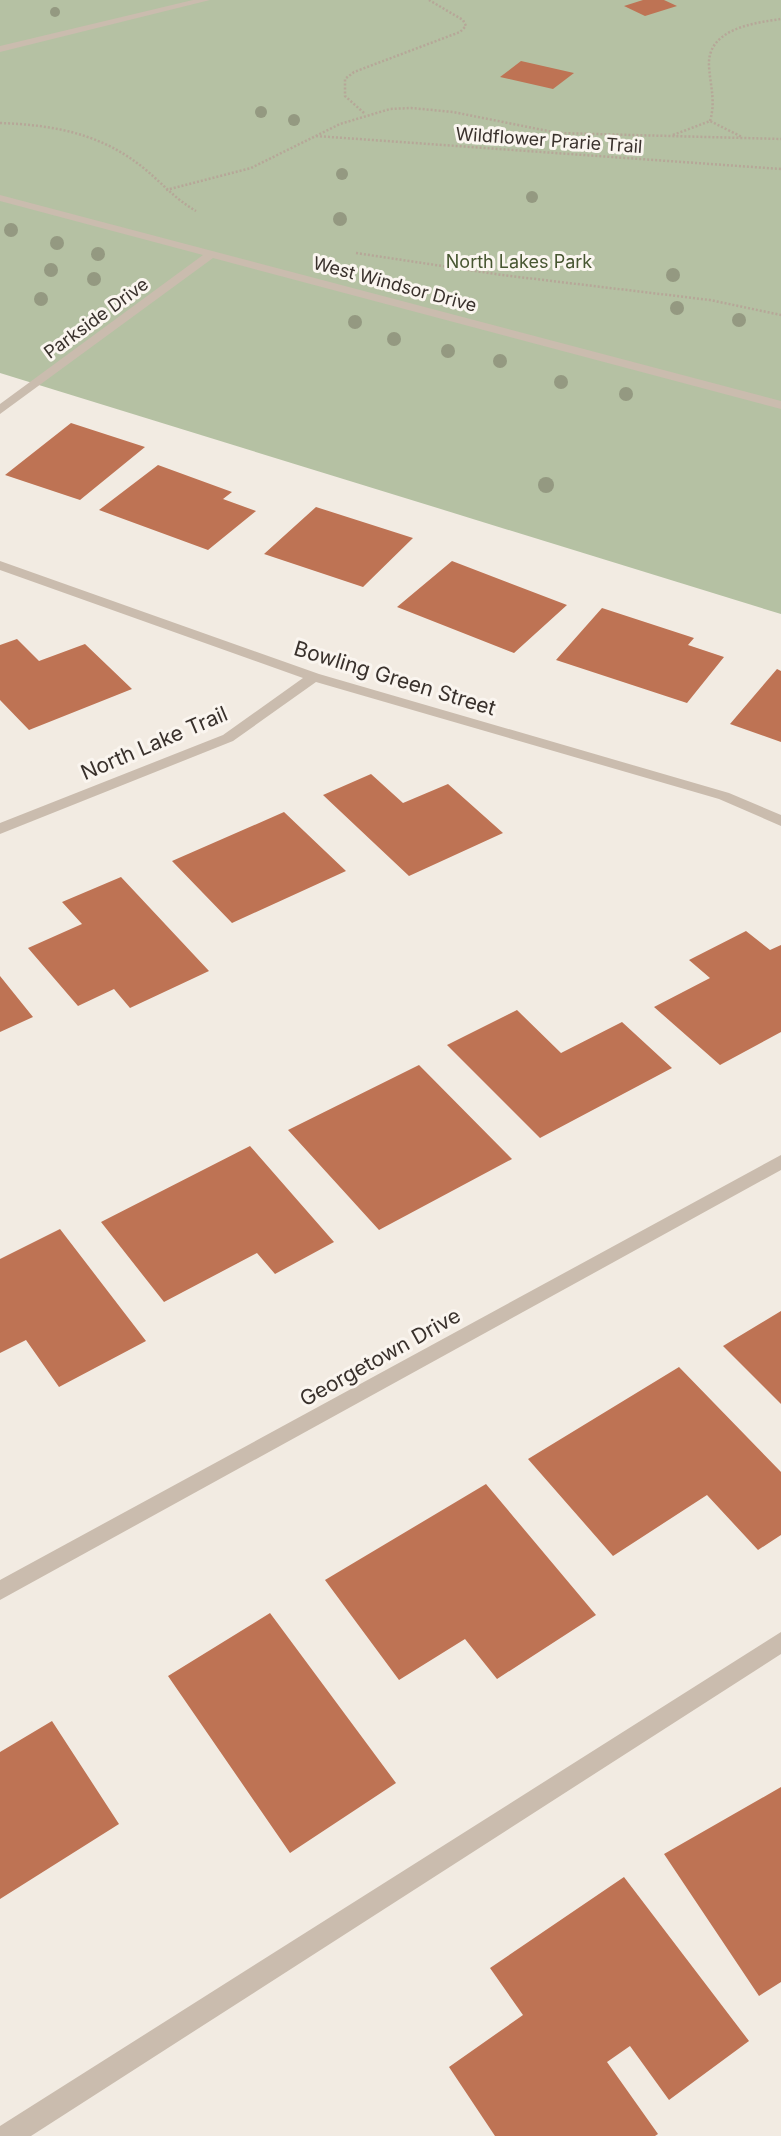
<svg xmlns="http://www.w3.org/2000/svg" width="781" height="2136" viewBox="0 0 781 2136" font-family="Inter,sans-serif">
	<style>
		.green { fill: #b5c1a3 }
		.building { fill: #be7354 }
		.lines { fill: none; stroke-linecap: round; stroke-linejoin: round }
		.path { stroke: #b6a798; stroke-width: 2.5; stroke-dasharray: 2 2; stroke-linecap: butt }
		.minor { fill: #cabcae; fill-rule: evenodd }
		.tree { fill: #949981 }
		.labels { text-anchor: middle; dominant-baseline: central; stroke-width: 6; stroke-linejoin: round; paint-order: stroke }
		.far-street-label { font-size: 18px; fill: #39312c; stroke: #faf5ef }
		.far-park-label { font-size: 18px; fill: #475631; stroke: #faf5ef }
		.street-label { font-size: 21px; fill: #39312c; stroke: #faf5ef }
	</style>
	<rect width="100%" height="100%" fill="#f2ebe2"/>
	<path class="green" d="M0,0H781V614L0,373Z"/>
	<path class="building" d="M643,0H664L677,6L645,16L624,6Z
		M521,61L574,73L553,89L500,77Z
		M71,423L145,447L80,500L5,475Z
		M158,465L232,492L223,499L256,511L208,550L99,510Z
		M316,507L413,538L363,587L264,554Z
		M452,561L567,605L514,653L397,607Z
		M602,608L694,638L688,645L724,657L687,703L556,660Z
		M17,639L39,661L85,644L132,689L29,730L0,700V645Z
		M777,669L781,671V742L730,724Z
		M371,774L403,803L448,784L503,833L409,876L323,795Z
		M284,812L346,871L232,923L172,861Z
		M121,877L209,971L130,1008L114,989L78,1006L28,948L82,924L62,902Z
		M746,931L770,950L781,945V1032L720,1065L654,1007L710,978L689,960Z
		M0,976L33,1017L0,1032Z
		M517,1010L561,1053L622,1022L672,1068L540,1138L447,1045Z
		M419,1065L512,1159L379,1230L288,1130Z
		M250,1146L334,1242L275,1274L257,1253L164,1302L101,1222Z
		M60,1229L146,1341L59,1387L26,1340L0,1353V1259Z
		M781,1311V1404L723,1346Z
		M679,1367L781,1472V1535L758,1550L707,1495L613,1556L528,1459Z
		M486,1484L596,1615L497,1679L465,1639L399,1680L325,1580Z
		M270,1613L396,1783L290,1853L168,1676Z
		M52,1721L119,1824L0,1899V1752Z
		M781,1787V1982L759,1996L664,1854Z
		M624,1877L749,2041L669,2100L630,2046L607,2062L658,2134L655,2136H495L449,2067L523,2015L490,1968Z"/>
	<g class="lines">
		<path class="path" d="M364,113L345,96V79L354,72L460,32L466,26L463,20L429,0
			M710,121C716,101 710,85 709,66C707,29 753,23 781,19
			M0,123C55,125 103,134 146,170C165,186 174,198 196,211
			M673,135L710,121L742,137
			M316,136L781,169
			M166,190L251,168L340,124L390,109L411,108L453,112L558,133L781,139
			M356,253L502,275L710,300L781,315"/>
		<path class="minor" d="M193,0H210L0,52V46Z
			M0,195L781,401V409L213,258L0,414V404L203,255L0,201Z
			M0,561L319,674L729,793L781,815V826L719,799L316,682L233,741L0,834V823L223,735L303,678L0,570Z
			M781,1155V1170L0,1600V1580Z
			M781,1632V1654L31,2136H0V2126Z"/>
	</g>
	<g class="tree">
		<circle cx="55" cy="12" r="5"/>
		<circle cx="261" cy="112" r="6"/>
		<circle cx="294" cy="120" r="6"/>
		<circle cx="342" cy="174" r="6"/>
		<circle cx="532" cy="197" r="6"/>
		<circle cx="340" cy="219" r="7"/>
		<circle cx="11" cy="230" r="7"/>
		<circle cx="57" cy="243" r="7"/>
		<circle cx="98" cy="254" r="7"/>
		<circle cx="51" cy="270" r="7"/>
		<circle cx="673" cy="275" r="7"/>
		<circle cx="94" cy="279" r="7"/>
		<circle cx="41" cy="299" r="7"/>
		<circle cx="677" cy="308" r="7"/>
		<circle cx="739" cy="320" r="7"/>
		<circle cx="355" cy="322" r="7"/>
		<circle cx="394" cy="339" r="7"/>
		<circle cx="448" cy="351" r="7"/>
		<circle cx="500" cy="361" r="7"/>
		<circle cx="561" cy="382" r="7"/>
		<circle cx="626" cy="394" r="7"/>
		<circle cx="546" cy="485" r="8"/>
	</g>
	<g class="labels">
		<g class="far-street-label">
			<text transform="translate(549 140) rotate(4)">Wildflower Prarie Trail</text>
			<text transform="translate(395 284) rotate(15)">West Windsor Drive</text>
			<text transform="translate(96 318) rotate(-36)">Parkside Drive</text>
		</g>
		<g class="far-park-label">
			<text x="519" y="261">North Lakes Park</text>
		</g>
		<g class="street-label">
			<text transform="translate(395 678) rotate(17)">Bowling Green Street</text>
			<text transform="translate(154 743) rotate(-23)">North Lake Trail</text>
			<text transform="translate(380 1357) rotate(-29)">Georgetown Drive</text>
		</g>
	</g>
</svg>
